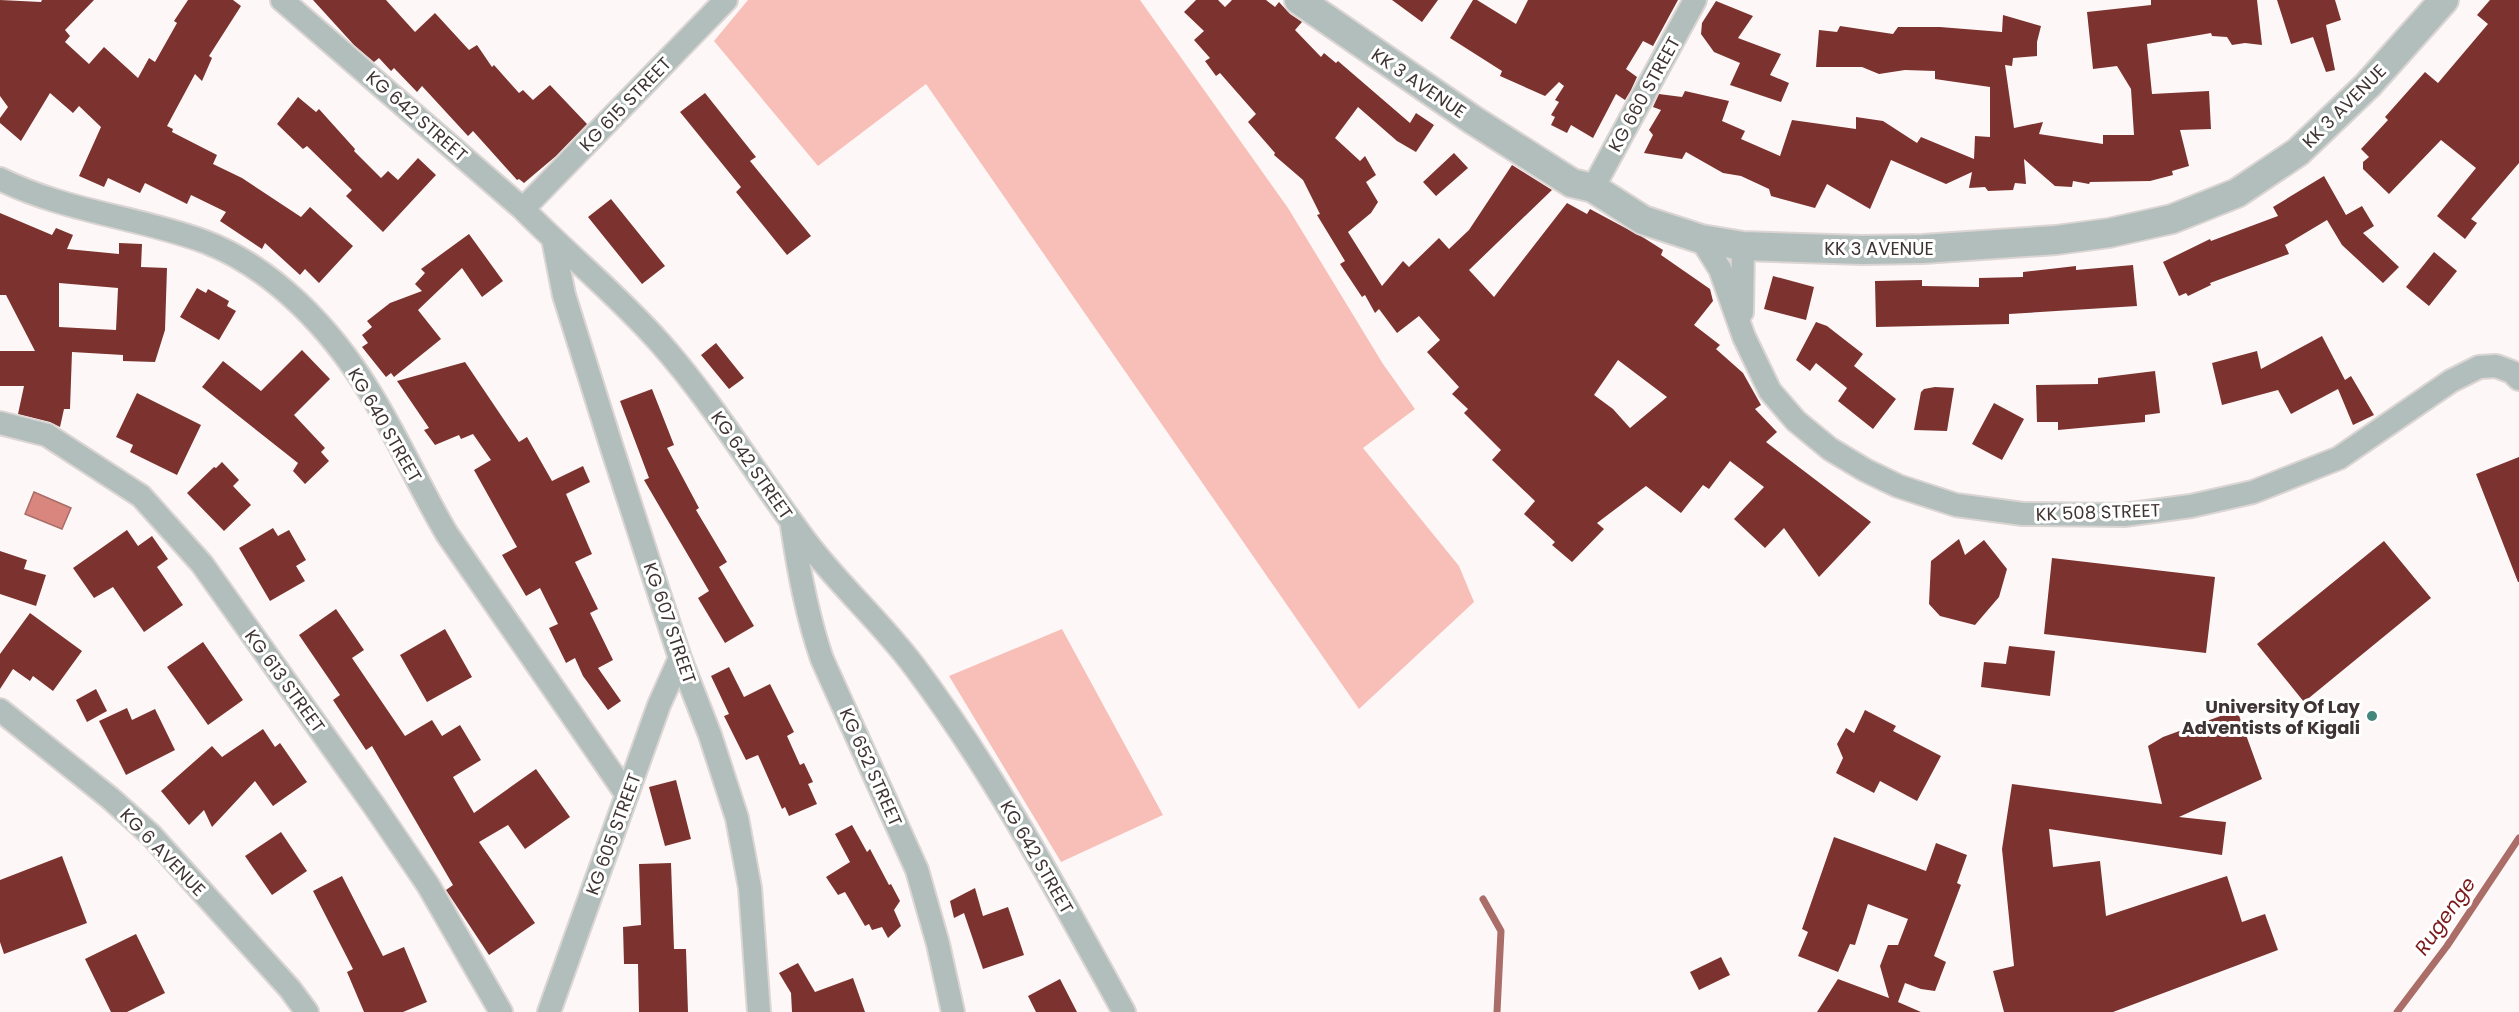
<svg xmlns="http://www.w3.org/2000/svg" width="2519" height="1012" viewBox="0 0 2519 1012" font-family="Poppins,sans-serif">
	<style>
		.green { fill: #f8bfb9 }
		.water { fill: #d9867f; stroke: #aa6d68; stroke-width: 1.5 }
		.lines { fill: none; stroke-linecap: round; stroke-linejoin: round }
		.stream { stroke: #aa6d68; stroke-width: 7 }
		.building { fill: #7c332f; fill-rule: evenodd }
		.minor-casing { stroke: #dbd5d4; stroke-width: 26 }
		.tertiary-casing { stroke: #dbd5d4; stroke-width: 32 }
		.minor { stroke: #b2bebb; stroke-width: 22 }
		.tertiary { stroke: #b2bebb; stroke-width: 28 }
		.poi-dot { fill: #42867c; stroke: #fff; stroke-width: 2 }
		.labels { text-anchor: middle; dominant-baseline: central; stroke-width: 6; stroke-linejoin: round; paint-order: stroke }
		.street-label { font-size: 18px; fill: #3e3433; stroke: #fff }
		.poi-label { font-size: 18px; font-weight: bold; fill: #3e3433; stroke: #fff; text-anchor: end }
		.water-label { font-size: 20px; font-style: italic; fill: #7a1819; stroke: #fff }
	</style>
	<rect width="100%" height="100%" fill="#fdf8f7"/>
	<path class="green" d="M748,0H1140L1288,208L1383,364L1415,409L1363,448L1459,566L1474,602L1359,709L926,84L818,166L714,41Z
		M1062,629L1163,815L1061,862L949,676Z"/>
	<path class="water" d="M34,492L71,508L62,529L25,514Z"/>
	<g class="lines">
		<path class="stream" d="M1483,899L1501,931L1497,1012
			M2397,1012L2447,946L2519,838"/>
	</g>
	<path class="building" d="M0,0L41,2L42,0H94L65,30L70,36L65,42L89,64L104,47L138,78L149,58L155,62L177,23L174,21L188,0H233L241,6L209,56L212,58L202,81L195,74L167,126L173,129L172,132L217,155L213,164L242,178L301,217L310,207L353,246L319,283L305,269L300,275L265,243L262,249L220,221L226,212L191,195L187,204L145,183L140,193L108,178L104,187L79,176L101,127L79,106L73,113L50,93L21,141L0,123V118L8,107L0,96Z
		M313,0H386L415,32L435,13L469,50L477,45L492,67L494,65L519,93L523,90L533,100L550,85L587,124L556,156L524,183L519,179L517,180L473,131L468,136L422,86L417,92L394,68L391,71L379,58L374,62L354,45Z
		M1196,0H1218L1225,7L1232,0H1266L1275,7L1279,2L1290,14L1302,22L1295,30L1321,57L1324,53L1336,63L1338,61L1410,123L1416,113L1434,125L1416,152L1397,141L1358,107L1335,138L1360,161L1365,156L1376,175L1366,182L1378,202L1371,213L1348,232L1382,286L1403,261L1409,267L1439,238L1449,249L1469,230L1512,165L1552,190L1469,270L1494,297L1567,203L1587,214L1590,209L1644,238L1663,250L1661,255L1710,289L1713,301L1694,325L1720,345L1716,349L1743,373L1761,405L1755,409L1777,432L1766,442L1871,522L1819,577L1784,528L1765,548L1734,519L1764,487L1730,461L1709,489L1703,485L1681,513L1646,486L1597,523L1604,529L1572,562L1552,545L1555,542L1524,514L1535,501L1492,460L1501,450L1464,413L1468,409L1452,394L1459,387L1427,352L1440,340L1419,316L1397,333L1379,309L1375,313L1365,295L1362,297L1340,264L1345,261L1317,215L1320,214L1303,180L1274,155L1275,153L1248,122L1256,114L1220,73L1216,76L1205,61L1210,58L1194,40L1204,31L1184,12ZM1618,360L1667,397L1630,428L1613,409L1594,395Z
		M1392,0H1438L1422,22Z
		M1473,0H1477L1516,24L1528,0H1678L1653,46L1643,41L1626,69L1637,77L1631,90L1625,100L1616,94L1593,138L1571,125L1567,133L1551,125L1555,117L1551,115L1559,102L1555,100L1564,86L1559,82L1545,96L1500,76L1502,71L1450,38Z
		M2151,0H2257L2262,45L2245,43L2232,45L2227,37L2212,36L2211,33L2147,44L2152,94L2209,91L2211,129L2180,130L2189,166L2172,171L2173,175L2150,181L2090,182L2089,184L2073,181L2072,187L2055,186L2024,159L2026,184L2015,183L2013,190L1988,191L1985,187L1969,188L1972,172L1946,184L1891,160L1870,209L1827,184L1815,208L1771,196L1769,189L1741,176L1723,173L1686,152L1682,159L1644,153L1653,135L1649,130L1661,110L1653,107L1659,94L1682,97L1685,91L1729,101L1722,121L1745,131L1741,139L1780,156L1792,120L1856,129V117L1883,121L1917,143L1921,137L1974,159L1975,136L1990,137V87L1935,79V71L1905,70L1879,74L1862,67H1816L1819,30L1837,32L1840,26L1893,34L1898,27H1940L2002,32L2003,15L2041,26L2037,42V56L2013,58L2012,66L2005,65L2014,128L2043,122L2039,134L2103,144V135H2134L2131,89L2117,66L2093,69L2087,12L2151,5Z
		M2277,0H2335L2341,20L2326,25L2335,70L2326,72L2313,37L2291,44Z
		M2490,0H2519V163L2471,219L2477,223L2465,239L2437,216L2476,168L2441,140L2389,194L2363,169V162L2369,157L2361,149L2388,120L2385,117L2425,72L2438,83L2488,24L2477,15Z
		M1716,1L1753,16L1738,38L1781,54L1770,75L1789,83L1781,102L1730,85L1740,63L1714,52L1701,34L1702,23Z
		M705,93L756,157L750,161L811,236L787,255L736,192L741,187L680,112Z
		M298,97L316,112L319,109L355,149L354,151L381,178L388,171L398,180L418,158L436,175L383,232L346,196L352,190L307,146L303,149L277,124Z
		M1454,153L1468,168L1436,196L1423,182Z
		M2324,176L2346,215L2362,206L2374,226L2363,233L2399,267L2383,283L2342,245L2327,220L2285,245L2289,254L2210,283L2211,285L2188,296L2186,293L2179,296L2163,262L2210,239L2211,241L2278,216L2273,207Z
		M611,199L665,266L642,284L588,217Z
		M0,213L52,235L56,228L73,235L67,249L119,254V243L142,244L141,267L167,268L165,330L155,362L123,361V355L72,352L70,409H64L60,427L50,422L18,414L24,386H0V351H35L6,295H0ZM59,283L118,288L116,330L59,327Z
		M469,234L503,281L482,297L462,268L418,310L441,339L394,377L391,373L386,377L362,347L368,343L362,335L372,327L367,321L390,303L422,291L415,284L425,273L421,269Z
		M2434,252L2457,271L2429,306L2406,287Z
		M2133,265L2137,306L2009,314V324L1876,327L1875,281L1922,280V286L1979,287V278L2023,277V272L2076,266V270Z
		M1773,276L1814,287L1806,320L1764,309Z
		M197,288L206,293L208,289L229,301L227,306L236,311L219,340L180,317Z
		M1816,322L1827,326L1863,354L1854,366L1896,399L1873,429L1838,401L1847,388L1816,363L1810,371L1796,360Z
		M2322,336L2345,380L2351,376L2374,415L2353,425L2338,389L2291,414L2278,390L2222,405L2212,363L2257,351L2261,369Z
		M716,343L744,378L729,389L701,355Z
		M302,350L330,379L294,415L325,448L321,452L329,461L305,484L293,471L298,463L202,387L223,361L261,391Z
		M465,362L519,442L527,437L552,481L583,466L590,482L566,494L592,554L575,562L598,609L590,613L613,660L598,668L621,701L608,710L583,676L575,658L566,663L549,628L558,624L540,588L526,596L502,555L517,547L474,470L491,460L473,434L461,439L459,435L435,445L424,430L429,428L397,381Z
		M2155,371L2160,413L2145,415V422L2058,430V422H2037L2036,385L2098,384V378Z
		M1935,387L1954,388L1947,431L1914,430L1921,392L1924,389Z
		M652,389L674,445L667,448L699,508L696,510L727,562L719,567L754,626L725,643L698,598L709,591L644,480L649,478L620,401Z
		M137,393L201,425L177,475L130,452L133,445L116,437Z
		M1994,403L2024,419L2002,460L1972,444Z
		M2519,457V582H2518L2476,474Z
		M222,462L239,480L233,486L251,505L224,531L187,493L214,467L216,468Z
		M273,528L278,536L289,530L306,560L296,566L305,581L270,601L239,548Z
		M127,530L138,546L152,536L168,559L157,567L183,605L144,632L113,587L94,598L73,568Z
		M1959,539L1965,555L1984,540L2007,569L1999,597L1975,625L1940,616L1929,604L1931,561Z
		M2384,541L2431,598L2304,702L2257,644Z
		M0,551L27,560L24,569L46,575L36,606L0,594Z
		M2052,558L2215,577L2206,653L2044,634Z
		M336,609L364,650L352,658L405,736L432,720L442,736L460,725L481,760L453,777L474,813L536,769L570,817L525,849L508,825L479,842L535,923L489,955L446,890L453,885L372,746L366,750L333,700L340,695L299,635Z
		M30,613L82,651L53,691L33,676L30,681L13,669L0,689V654Z
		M445,629L472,677L427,702L400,655Z
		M203,642L243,700L208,725L167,667Z
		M2009,646L2055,651L2050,696L1981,687L1984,662L2006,664Z
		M729,667L744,697L770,684L794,732L787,736L800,765L804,763L813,782L808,784L817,804L789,816L785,807L782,809L758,755L746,760L724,716L729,714L711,676Z
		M96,689L107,711L87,722L76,700Z
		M127,708L132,720L155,709L175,750L126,775L99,721Z
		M1865,710L1896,726L1893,731L1941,756L1917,801L1880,781L1874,793L1836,773L1843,758L1837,744L1846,728L1854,733Z
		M2237,710L2262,779L2179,817L2226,822L2222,855L2049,829L2053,867L2100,861L2106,916L2227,876L2242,922L2265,914L2278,950L2113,1012H2004L1993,971L2014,966L2002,849L2012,784L2162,804L2148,746L2163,737Z
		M263,729L275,747L280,743L307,782L273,806L255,781L212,827L204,810L189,825L161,791L212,746L222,757Z
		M676,780L691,839L665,846L649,787Z
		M852,825L867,852L870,849L889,885L891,884L900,901L894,910L901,926L888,938L882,927L872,930L869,924L865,926L845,892L838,895L826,877L850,862L835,834Z
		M281,832L307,871L272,895L245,856Z
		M1834,837L1926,871L1936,843L1967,855L1957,883L1961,885L1934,956L1946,962L1935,991L1921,989L1905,983L1898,1002L1921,1012H1817L1838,979L1889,998L1880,966L1888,945H1898L1908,919L1868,904L1855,945L1850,944L1838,972L1798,956L1808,932L1802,929Z
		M62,856L87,923L4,954L0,942V880Z
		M671,863L674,949H686L688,1012H639L638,964H624L623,927L641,925L639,864Z
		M342,876L383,956L404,947L427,1002L403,1012H364L347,972L353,969L313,891Z
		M975,888L983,916L1008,907L1024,955L983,969L964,913L954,918L950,901Z
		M136,934L165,993L127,1012H111L85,959Z
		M1721,957L1730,975L1699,990L1690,972Z
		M798,963L815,992L853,978L865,1012H792L791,993L779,973Z
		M1060,979L1077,1012H1036L1028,996Z"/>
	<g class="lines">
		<defs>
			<path id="minor" d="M282,0L523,209C568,255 618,295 661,344C715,405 756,475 805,540C838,584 880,621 914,666C995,774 1059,894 1124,1012
				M0,179C64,211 137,217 203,241C273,267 331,329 369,391C398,437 419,487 447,534L627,795
				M1593,188L1695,0
				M523,209L726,0
				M553,239L564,295L612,448L680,658L710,735L737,818L750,888L759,1012
				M1701,239L1720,269L1744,337L1770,391L1796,421L1830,449L1865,470L1898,486L1956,505L2023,514L2124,515L2191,506L2253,492L2339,458L2451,381L2479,367L2496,366L2512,372L2519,379
				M1742,312L1743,246
				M0,423L47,435L141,496L202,564L375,807L428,885L501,1012
				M792,526C799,572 807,616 822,659L917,870L938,944L953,1012
				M0,710L110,798L151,835L290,989L307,1012
				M549,1012L659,705L680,658"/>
			<path id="tertiary" d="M1299,0L1473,120L1572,183L1593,188L1643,220L1701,239L1743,246L1862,250L1923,249L2056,240L2109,233L2172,219L2237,193L2298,152L2368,85L2444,0"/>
		</defs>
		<use href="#minor" class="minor-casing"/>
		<use href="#tertiary" class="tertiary-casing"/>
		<use href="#minor" class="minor"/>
		<use href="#tertiary" class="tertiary"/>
	</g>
	<circle class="poi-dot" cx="2372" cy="716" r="6"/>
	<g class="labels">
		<g class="street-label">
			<text transform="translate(1419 83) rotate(34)">KK 3 AVENUE</text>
			<text transform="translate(1644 94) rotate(-61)">KG 660 STREET</text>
			<text transform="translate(625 104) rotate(-46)">KG 615 STREET</text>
			<text transform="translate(2344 106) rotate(-45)">KK 3 AVENUE</text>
			<text transform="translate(417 116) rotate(41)">KG 642 STREET</text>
			<text x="1879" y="248">KK 3 AVENUE</text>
			<text transform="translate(385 425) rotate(60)">KG 640 STREET</text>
			<text transform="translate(752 465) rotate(55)">KG 642 STREET</text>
			<text transform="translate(2098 512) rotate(-2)">KK 508 STREET</text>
			<text transform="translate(670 623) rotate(71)">KG 607 STREET</text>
			<text transform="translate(285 681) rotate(54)">KG 613 STREET</text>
			<text transform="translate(871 767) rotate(66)">KG 652 STREET</text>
			<text transform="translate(613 834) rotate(-70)">KG 605 STREET</text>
			<text transform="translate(163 852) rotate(46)">KG 6 AVENUE</text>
			<text transform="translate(1037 857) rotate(60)">KG 642 STREET</text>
		</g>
		<g class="poi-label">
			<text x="2360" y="706">University Of Lay<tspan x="2360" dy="21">Adventists of Kigali</tspan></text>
		</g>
		<g class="water-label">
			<text transform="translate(2445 916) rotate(-55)">Rugenge</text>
		</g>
	</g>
</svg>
